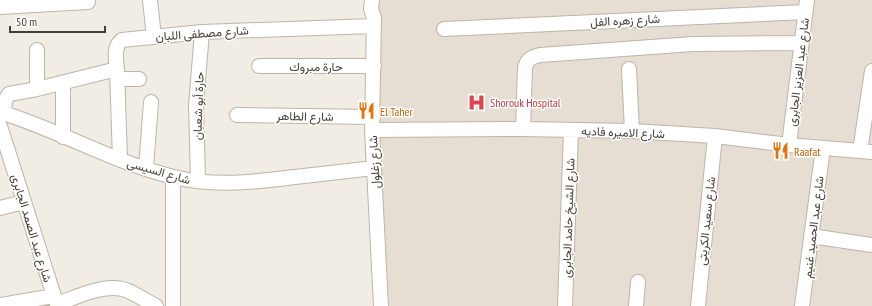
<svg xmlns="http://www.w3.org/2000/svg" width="872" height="306" viewBox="0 0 872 306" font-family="'PT Sans Narrow',Vazirmatn,sans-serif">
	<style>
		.residential { fill: #e6ded2 }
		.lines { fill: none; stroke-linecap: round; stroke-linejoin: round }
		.minor-casing { stroke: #beb4a7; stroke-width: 16 }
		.minor { stroke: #fff; stroke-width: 14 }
		.labels { text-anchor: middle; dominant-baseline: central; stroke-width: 3; stroke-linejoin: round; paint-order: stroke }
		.street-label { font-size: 12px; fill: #453d34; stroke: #fff }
		.health-label { font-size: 12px; fill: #be3a42; stroke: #fff; text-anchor: start }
		.food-label { font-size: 12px; fill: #c56008; stroke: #fff; text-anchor: start }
	</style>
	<rect width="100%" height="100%" fill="#f2ede4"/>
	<path class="residential" d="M377,0H872V306H389L374,63Z"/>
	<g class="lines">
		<defs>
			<path id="minor" d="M150,0L154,37
				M372,0L371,9L374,18L372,130L381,306
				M0,7L88,2
				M444,29L805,12
				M37,50V89
				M259,66H374
				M117,69L120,160
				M629,69L632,131
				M117,79H139
				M63,83V137
				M0,112C59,130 114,163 174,177C214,187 255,182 295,177C321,174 348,171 374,168
				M4,114L5,100L9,94L37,89L117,69C116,60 113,46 122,40L202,32L374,26
				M237,115L373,117
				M0,126L54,296L58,306
				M523,129L525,68C527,59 532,57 540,55L693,44L801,43
				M372,130L523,129L632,131L715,136L789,145L872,152
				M789,145L807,0
				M860,151L872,71
				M146,168L151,102
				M198,181L196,105L202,32
				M0,208L24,202
				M811,236L872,245
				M57,304C77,297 104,283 126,290C136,294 146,301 156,306
				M0,305L54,296
				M173,306V177
				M565,306L571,130
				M636,306L638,282
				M698,306L715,136
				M802,306L823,148"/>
		</defs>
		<use href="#minor" class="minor-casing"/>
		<use href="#minor" class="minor"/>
	</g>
	<defs>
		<symbol id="hospital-bare" viewBox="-9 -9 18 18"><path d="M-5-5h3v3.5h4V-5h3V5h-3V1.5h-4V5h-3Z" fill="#e0444e" stroke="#fff" stroke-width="2.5" paint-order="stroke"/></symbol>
		<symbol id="restaurant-bare" viewBox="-9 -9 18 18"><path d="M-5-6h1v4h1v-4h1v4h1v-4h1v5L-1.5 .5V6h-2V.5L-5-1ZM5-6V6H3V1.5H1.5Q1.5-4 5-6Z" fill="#e8710a" stroke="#fff" stroke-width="2.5" paint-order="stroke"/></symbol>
	</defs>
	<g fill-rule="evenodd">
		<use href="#hospital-bare" x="464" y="90" width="25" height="25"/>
		<use href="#restaurant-bare" x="354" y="98" width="25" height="25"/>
		<use href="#restaurant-bare" x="768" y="138" width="25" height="25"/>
	</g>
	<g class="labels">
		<g class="street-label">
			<text transform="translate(625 20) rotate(-3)">شارع زهره الفل</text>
			<text transform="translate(202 33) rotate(-4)">شارع مصطفى اللبان</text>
			<text x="316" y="66">حارة مبروك</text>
			<text transform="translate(798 72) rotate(-83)">شارع عبد العزيز الجابرى</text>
			<text transform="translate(198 106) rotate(-88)">حارة أبو شعبان</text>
			<text transform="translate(305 116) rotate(1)">شارع الطاهر</text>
			<text transform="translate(623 132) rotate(2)">شارع الاميره فاديه</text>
			<text transform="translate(374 162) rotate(-93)">شارع زغلول</text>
			<text transform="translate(159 171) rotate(16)">شارع السيسى</text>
			<text transform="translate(568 218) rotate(-88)">شارع الشيخ حامد الجابرى</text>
			<text transform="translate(706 221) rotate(-84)">شارع سعيد الكريتى</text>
			<text transform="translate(813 227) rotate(-83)">شارع عبد الحميد غنيم</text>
			<text transform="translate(32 228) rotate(73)">شارع عبد الصمد الجابرى</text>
		</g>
		<g class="health-label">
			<text x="490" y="102">Shorouk Hospital</text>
		</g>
		<g class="food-label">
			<text x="380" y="111">El Taher</text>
			<text x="794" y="151">Raafat</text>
		</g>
	</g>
	<path d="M10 26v6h95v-6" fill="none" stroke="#453d34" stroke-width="2"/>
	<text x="16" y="26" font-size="12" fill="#453d34" stroke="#ffffff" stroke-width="3" paint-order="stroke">50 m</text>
</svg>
